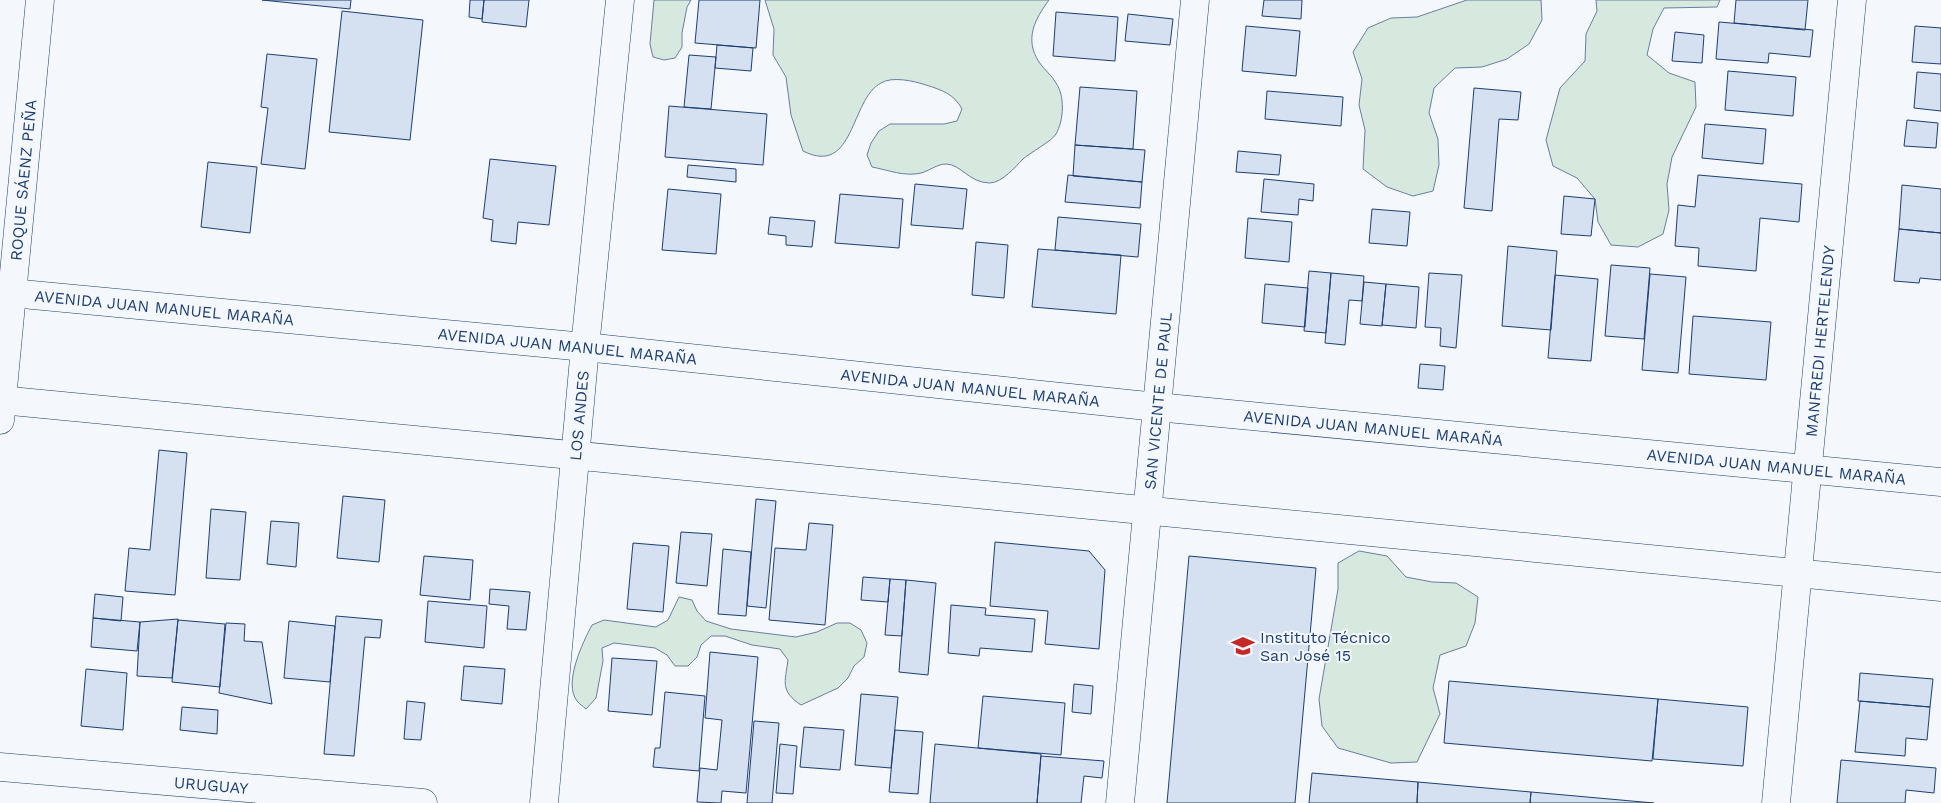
<svg xmlns="http://www.w3.org/2000/svg" width="1941" height="803" viewBox="0 0 1941 803" font-family="'Work Sans',sans-serif">
	<style>
		.green { fill: #d7e8df; stroke: #687fa3 }
		.building { fill: #d5e0f0; stroke: #1d3f73 }
		.lines { fill: none; stroke-linecap: round; stroke-linejoin: round }
		.minor-casing { stroke: #1d3f73; stroke-width: 29 }
		.tertiary-casing { stroke: #1d3f73; stroke-width: 29 }
		.minor { stroke: #f4f7fb; stroke-width: 28 }
		.tertiary { stroke: #f4f7fb; stroke-width: 28 }
		.labels { text-anchor: middle; dominant-baseline: central; stroke-width: 4; stroke-linejoin: round; paint-order: stroke }
		.street-label { font-size: 16px; fill: #1d3f73; stroke: #f4f7fb }
		.poi-label { font-size: 16px; fill: #1d3f73; stroke: #f4f7fb; text-anchor: start }
	</style>
	<rect width="100%" height="100%" fill="#f4f7fb"/>
	<path class="green" d="M654,0H691L687,7L682,33V47L675,58L664,60L653,57L650,44Z
		M765,0H1049C1035,19 1024,39 1039,62C1044,70 1052,75 1056,83C1065,96 1064,120 1056,134C1052,141 1031,152 1023,159C1015,167 1003,182 990,183C969,183 961,164 946,164C937,164 929,171 921,173C905,177 888,170 872,167L867,155L871,143L879,131L890,124H944L957,121L962,109C954,94 942,90 926,85C914,81 892,76 881,83C850,99 855,177 803,151L791,115L786,77L773,55L774,29Z
		M1467,0H1541L1542,20L1529,44L1507,59L1482,67L1455,68L1434,88L1429,113L1438,139L1439,165L1433,191L1413,196L1387,187L1363,169L1365,130L1359,105L1362,79L1353,52L1368,28L1391,18L1417,17Z
		M1596,0H1720L1717,7L1664,8L1653,29L1647,55L1669,73L1695,82L1696,107L1672,157L1667,184L1669,210L1663,234L1638,247L1611,245L1598,222L1595,199L1577,178L1553,166L1546,140L1560,88L1585,61L1586,34L1597,11Z
		M1359,551L1387,556L1406,577L1432,582L1456,583L1478,597L1475,623L1466,646L1440,655L1433,688L1440,714L1417,762L1391,763L1338,748L1322,726L1319,699L1338,589V563Z
		M679,597L692,600L697,611L706,621L731,629L796,637L817,632L837,623H850L861,630L867,643L864,657L854,666L848,678L838,688L801,705C780,691 785,682 788,660L780,649L752,645L725,636H711L701,645L697,657L688,666H675L667,655L655,648L614,643L602,648L603,661L596,698L586,709C583,706 579,704 577,701C563,683 583,642 592,625L604,620L656,627L668,620Z"/>
	<path class="building" d="M262,0H351L350,9Z
		M470,0H484L482,19L469,17Z
		M484,0H529L526,27L482,22Z
		M699,0H760L756,48L695,43Z
		M1264,0H1302L1301,19L1262,16Z
		M1736,0H1808L1805,30L1734,23Z
		M342,11L423,20L410,140L329,132Z
		M1056,12L1118,17L1115,61L1053,56Z
		M1128,14L1173,19L1170,45L1125,41Z
		M1719,22L1813,30L1810,57L1769,53L1768,63L1716,59Z
		M1246,26L1300,31L1296,76L1242,71Z
		M1915,26L1941,28V64L1912,62Z
		M1675,32L1704,35L1702,63L1672,61Z
		M717,45L753,48L751,71L715,68Z
		M267,54L317,59L305,169L261,164L268,108L261,107Z
		M689,55L716,57L711,109L684,107Z
		M1728,71L1796,77L1793,116L1725,110Z
		M1917,72L1941,74V111L1914,108Z
		M1080,87L1137,91L1133,149L1075,145Z
		M1474,88L1521,92L1518,120L1499,119L1492,211L1464,208Z
		M1267,91L1343,97L1341,126L1265,119Z
		M669,106L767,114L763,165L665,157Z
		M1907,120L1938,123L1936,148L1904,146Z
		M1705,124L1766,129L1763,164L1702,158Z
		M1075,145L1145,150L1142,182L1073,176Z
		M1238,151L1281,155L1279,175L1236,172Z
		M490,159L556,166L549,225L518,222L516,244L491,241L493,220L483,218Z
		M208,162L257,167L250,233L201,227Z
		M688,165L736,169V182L687,177Z
		M1068,175L1142,182L1140,208L1065,202Z
		M1698,175L1802,184L1799,222L1760,218L1756,271L1698,266L1699,248L1675,246L1678,205L1695,207Z
		M1264,179L1314,184L1313,201L1299,199L1298,215L1261,212Z
		M915,184L967,189L963,229L911,225Z
		M1902,185L1941,189V233L1899,229Z
		M668,189L721,194L716,254L662,250Z
		M840,194L903,199L899,248L835,243Z
		M1564,196L1595,199L1591,236L1561,234Z
		M1372,209L1410,212L1407,246L1369,243Z
		M770,217L815,221L812,247L786,245V236L768,234Z
		M1058,217L1141,224L1138,257L1055,250Z
		M1248,218L1292,222L1289,262L1245,258Z
		M1899,229L1941,233V280L1920,278L1919,283L1894,281Z
		M976,242L1008,245L1004,298L972,295Z
		M1508,246L1557,251L1551,330L1502,326Z
		M1038,249L1121,255L1116,314L1032,307Z
		M1611,265L1650,268L1644,339L1605,336Z
		M1309,271L1331,273L1326,333L1304,331Z
		M1331,273L1364,276L1362,301L1349,300L1345,345L1325,343Z
		M1429,273L1462,275L1456,348L1440,346L1441,328L1425,327Z
		M1650,274L1686,277L1678,373L1642,370Z
		M1555,275L1598,279L1591,361L1548,358Z
		M1364,282L1386,284L1382,326L1360,324Z
		M1265,284L1308,288L1305,327L1262,323Z
		M1386,284L1419,287L1416,328L1382,325Z
		M1693,316L1771,322L1766,380L1689,374Z
		M1420,364L1445,366L1443,390L1418,388Z
		M159,450L187,453L175,595L125,591L129,548L150,550Z
		M343,496L385,500L379,562L337,558Z
		M756,499L776,501L766,608L747,606Z
		M211,509L246,512L240,580L206,578Z
		M271,521L299,523L296,567L267,564Z
		M809,523L833,525L825,625L769,620L775,548L806,550Z
		M681,532L712,534L707,586L676,583Z
		M995,542L1089,551L1105,570L1099,649L1045,644L1048,611L990,606Z
		M633,543L669,546L663,612L627,609Z
		M723,549L751,552L746,616L718,614Z
		M424,556L473,560L470,600L420,595Z
		M1189,556L1316,568L1295,803H1167Z
		M863,577L890,579L888,602L861,600Z
		M890,579L906,580L902,636L885,635Z
		M906,580L936,583L928,675L899,672Z
		M490,589L530,592L526,630L507,629L509,606L489,604Z
		M95,594L123,597L121,621L93,618Z
		M428,601L487,606L484,648L425,642Z
		M951,605L986,608L985,615L1035,619L1032,652L980,648L979,656L948,653Z
		M336,616L382,620L380,638L365,637L354,756L324,754Z
		M93,618L140,622L137,651L91,647Z
		M178,619L172,678L137,676L140,622Z
		M178,620L225,624L220,687L172,682Z
		M289,621L335,626L330,682L284,678Z
		M226,623L245,624L244,641L262,642L272,704L219,693Z
		M710,652L758,657L746,793L722,791L721,803L697,802L700,768L717,770L722,720L705,718Z
		M612,658L657,661L652,715L608,711Z
		M464,666L505,669L502,704L461,700Z
		M86,669L127,673L123,730L81,726Z
		M1860,673L1933,679L1930,707L1858,701Z
		M1449,681L1658,699L1652,761L1444,743Z
		M1074,684L1093,686L1091,714L1072,712Z
		M665,692L705,696L699,771L653,767L655,748H660Z
		M861,694L898,697L891,768L855,765Z
		M983,696L1065,703L1061,755L978,748Z
		M1658,699L1748,707L1743,766L1653,759Z
		M407,701L425,703L421,740L404,739Z
		M1860,701L1930,707L1927,740L1906,738L1905,756L1855,752Z
		M182,707L218,710L217,734L180,730Z
		M754,721L779,723L772,803H747Z
		M804,727L844,730L840,770L800,767Z
		M895,730L923,732L918,794L889,792Z
		M780,744L797,746L793,794L776,793Z
		M935,744L1041,754L1037,803H930Z
		M1041,756L1104,761L1102,778L1084,776L1081,803H1037Z
		M1841,760L1936,768L1934,793L1906,790L1905,803H1837Z
		M1312,773L1418,782L1417,803H1309Z
		M1418,782L1531,792L1530,803H1417Z
		M1531,792L1654,803H1530Z"/>
	<g class="lines">
		<defs>
			<g id="minor">
				<path id="s1" d="M0,420L40,0"/>
				<path id="s2" d="M0,767L423,803"/>
				<path id="s3" d="M544,803L585,347L620,0"/>
				<path id="s4" d="M1776,803L1852,0"/>
			</g>
			<g id="tertiary">
				<path id="s5" d="M0,292L585,347L1157,407L1941,482"/>
				<path d="M0,400L1941,587"/>
				<path id="s6" d="M1120,803L1195,0"/>
			</g>
		</defs>
		<use href="#minor" class="minor-casing"/>
		<use href="#tertiary" class="tertiary-casing"/>
		<use href="#minor" class="minor"/>
		<use href="#tertiary" class="tertiary"/>
	</g>
	<defs>
		<symbol id="school-bare" viewBox="-9 -9 18 18"><path d="M0-5L7-2L0 1L-7-2ZM-4 1L0 2.5L4 1V4Q0 6-4 4Z" fill="#c62828" stroke="#f4f7fb" stroke-width="2.5" paint-order="stroke"/></symbol>
	</defs>
	<g fill-rule="evenodd">
		<use href="#school-bare" x="1227" y="630" width="32" height="32"/>
	</g>
	<g class="labels">
		<g class="street-label">
			<text stroke="none"><textPath href="#s1" startOffset="241">ROQUE SÁENZ PEÑA</textPath></text>
			<text stroke="none"><textPath href="#s5" startOffset="165">AVENIDA JUAN MANUEL MARAÑA</textPath></text>
			<text stroke="none"><textPath href="#s4" startOffset="464">MANFREDI HERTELENDY</textPath></text>
			<text stroke="none"><textPath href="#s5" startOffset="570">AVENIDA JUAN MANUEL MARAÑA</textPath></text>
			<text stroke="none"><textPath href="#s5" startOffset="975">AVENIDA JUAN MANUEL MARAÑA</textPath></text>
			<text stroke="none"><textPath href="#s6" startOffset="404">SAN VICENTE DE PAUL</textPath></text>
			<text stroke="none"><textPath href="#s3" startOffset="389">LOS ANDES</textPath></text>
			<text stroke="none"><textPath href="#s5" startOffset="1380">AVENIDA JUAN MANUEL MARAÑA</textPath></text>
			<text stroke="none"><textPath href="#s5" startOffset="1785">AVENIDA JUAN MANUEL MARAÑA</textPath></text>
			<text stroke="none"><textPath href="#s2" startOffset="212">URUGUAY</textPath></text>
		</g>
		<g class="poi-label">
			<text x="1260" y="637">Instituto Técnico<tspan x="1260" dy="18">San José 15</tspan></text>
		</g>
	</g>
</svg>
